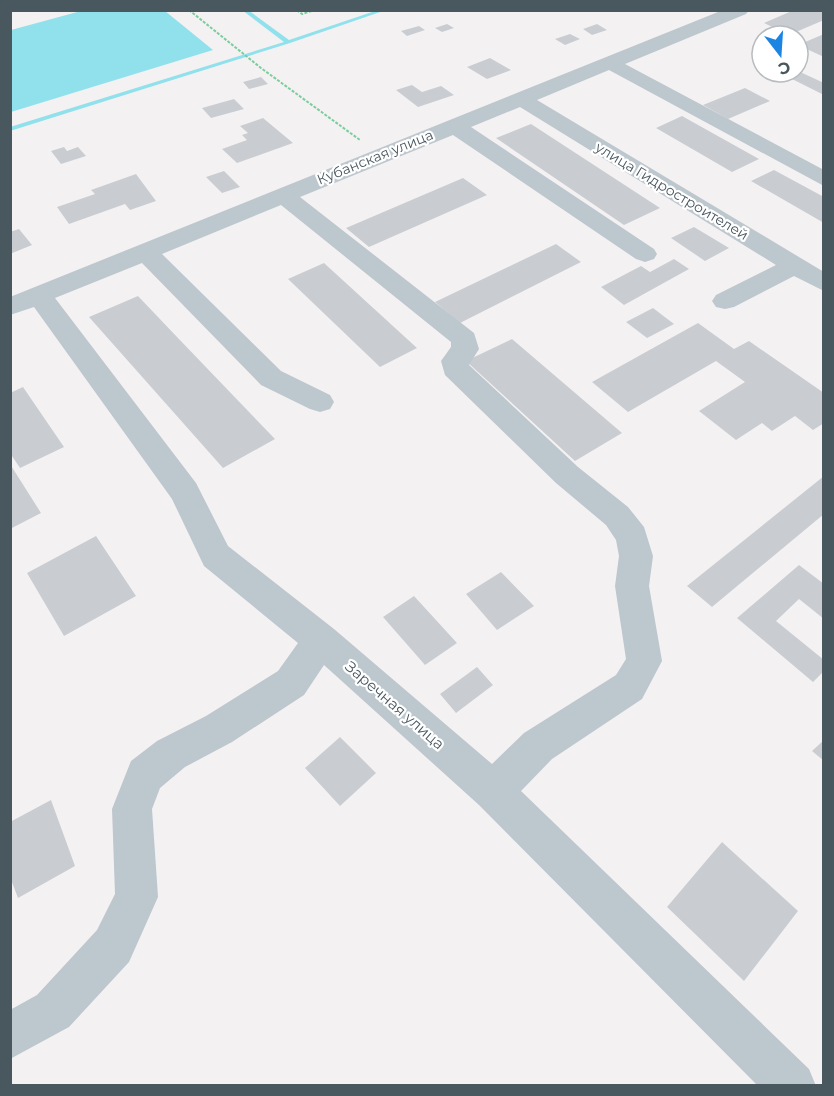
<svg xmlns="http://www.w3.org/2000/svg" width="834" height="1096" viewBox="0 0 834 1096" font-family="Montserrat,sans-serif">
	<style>
		.water { fill: #90e1ec }
		.lines { fill: none; stroke-linecap: round; stroke-linejoin: round }
		.stream { fill: #90e1ec; fill-rule: evenodd }
		.building { fill: #c9cdd1 }
		.path { stroke: #7acd9d; stroke-width: 2; stroke-dasharray: 3 1.5; stroke-linecap: butt }
		.minor { fill: #bdc7ce; fill-rule: evenodd }
		.labels { text-anchor: middle; dominant-baseline: central; stroke-width: 4.5; stroke-linejoin: round; paint-order: stroke }
		.far-street-label { font-size: 14px; fill: #49575f; stroke: #fff }
		.street-label { font-size: 15px; fill: #49575f; stroke: #fff }
	</style>
	<rect width="100%" height="100%" fill="#f4f1f2"/>
	<path class="water" d="M81,11H165L213,50L11,112V30Z"/>
	<g class="lines">
		<path class="stream" d="M242,10H248L289,40L378,10H386L290,43L10,131V127L284,42Z"/>
	</g>
	<path class="building" d="M794,10H824V20L789,35L764,23Z
		M447,24L454,28L442,32L435,28Z
		M597,24L607,30L592,35L583,29Z
		M419,26L425,30L407,36L401,31Z
		M570,34L580,39L565,45L555,39Z
		M824,34V57L798,45Z
		M490,58L511,70L487,79L467,67Z
		M798,71L824,83V95L780,73Z
		M261,77L268,84L249,89L243,82Z
		M412,85L422,92L441,86L454,95L418,107L396,90Z
		M745,88L770,101L728,119L703,105Z
		M234,99L244,109L211,118L202,108Z
		M682,116L759,159L732,172L656,128Z
		M263,118L293,143L237,163L222,149L247,140L242,135L248,133L240,126Z
		M531,124L660,208L624,225L496,138Z
		M64,147L67,151L78,147L86,156L61,164L51,151Z
		M774,170L824,197V223L751,181Z
		M224,171L240,187L222,193L206,177Z
		M136,174L156,201L130,210L125,204L69,224L57,207L95,194L91,190Z
		M463,178L487,195L369,247L346,228Z
		M694,227L729,248L705,261L671,238Z
		M19,229L32,245L10,254V232Z
		M556,244L581,262L460,323L435,302Z
		M674,259L689,269L624,305L601,287L641,266L650,272Z
		M324,263L417,348L380,367L288,279Z
		M138,296L178,338L275,439L223,468L89,317Z
		M653,308L674,324L647,338L626,322Z
		M698,323L734,349L749,341L824,393V423L813,430L795,416L772,431L762,423L736,440L699,411L745,382L716,361L628,412L592,382Z
		M512,339L622,433L575,461L466,361Z
		M23,387L64,447L20,468L10,453V393Z
		M10,464L41,513L10,529Z
		M824,476V514L712,607L687,586Z
		M96,536L136,596L64,636L27,573Z
		M799,565L824,584V619L799,599L776,621L824,660V671L813,682L737,618Z
		M501,572L534,606L497,630L466,594Z
		M414,596L457,643L425,665L383,617Z
		M477,667L493,685L456,713L440,694Z
		M340,737L376,773L340,806L305,768Z
		M824,740V761L812,751Z
		M51,800L75,866L18,898L10,877V822Z
		M722,842L798,911L744,981L667,907Z"/>
	<g class="lines">
		<path class="path" d="M189,10L261,68L360,140
			M297,10L302,14L315,10"/>
		<path class="minor" d="M723,10H749L746,14L625,64L824,170V186L609,70L537,100L824,272V291L794,276L734,307L725,309L716,307L712,301L716,295L776,265L520,107L471,127L654,249L657,254L654,259L645,262L636,259L453,135L300,197L474,333L479,349L469,365L578,467L628,507L644,527L653,556L649,586L662,661L642,699L552,759L521,791L809,1069L816,1086H758L479,805L324,665L304,695L232,742L185,767L160,788L152,809L158,897L129,962L69,1027L10,1059V1010L37,995L97,930L115,894L112,809L131,761L157,741L206,716L278,671L298,643L204,566L172,499L34,307L10,315V297ZM281,205L451,342V347L441,361L445,375L556,483L606,525L616,540L619,556L615,586L626,659L616,675L524,733L492,764L334,629L228,546L196,483L55,298L142,263L261,385L310,409L320,412L330,409L334,402L330,395L281,371L162,254Z"/>
	</g>
	<g class="labels">
		<g class="far-street-label">
			<text transform="translate(375 157) rotate(-22)">Кубанская улица</text>
			<text transform="translate(672 191) rotate(31)">улица Гидростроителей</text>
		</g>
		<g class="street-label">
			<text transform="translate(395 705) rotate(41)">Заречная улица</text>
		</g>
	</g>
	<rect width="834" height="1096" fill="none" stroke="#49575f" stroke-width="24"/>
	<g transform="translate(780 54) rotate(163)"><circle r="28" fill="#ffffff" stroke="#b6bcbf" stroke-width="1.5"/>
	<path d="M0-4.5L10 22L0 15L-10 22Z" fill="#1c85e3"/>
	<text y="-9" font-size="16" font-weight="bold" text-anchor="middle" fill="#49575f">С</text>
	</g>
</svg>
